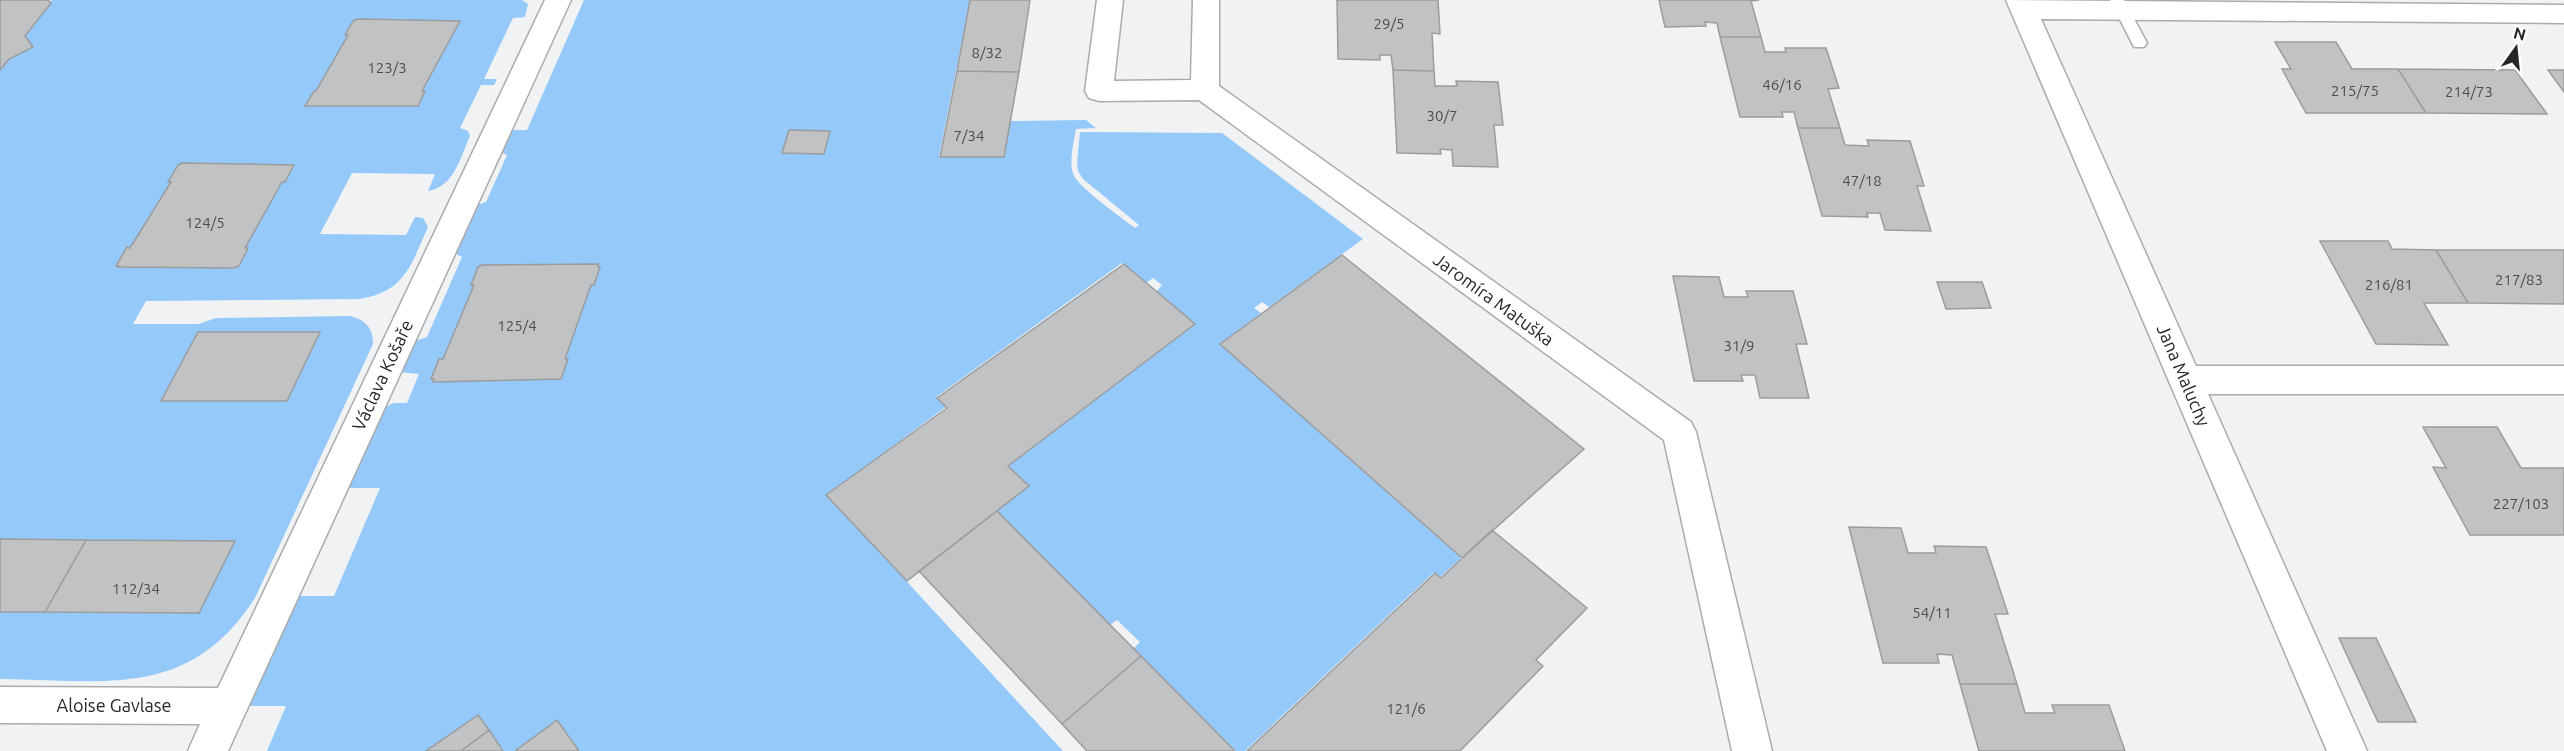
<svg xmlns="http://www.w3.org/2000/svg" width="2564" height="751" viewBox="0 0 2564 751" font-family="Ubuntu,sans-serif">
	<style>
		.green { fill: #94c9fa }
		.building { fill: #c1c2c3; stroke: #9b9c9d; stroke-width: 1.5 }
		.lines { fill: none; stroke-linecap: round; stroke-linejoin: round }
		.lane-casing { stroke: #aaabac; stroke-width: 3 }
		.street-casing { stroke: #aaabac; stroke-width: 3 }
		.lane { fill: #fff; fill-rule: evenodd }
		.street { fill: #fff; fill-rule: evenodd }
		.labels { text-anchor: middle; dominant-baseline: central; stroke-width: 6; stroke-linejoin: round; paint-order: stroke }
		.number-label { font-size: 15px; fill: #4c4d4d }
		.street-label { font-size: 18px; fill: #252626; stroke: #fff }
	</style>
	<rect width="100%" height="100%" fill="#f1f2f3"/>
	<path class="green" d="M52,0H522L528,4L525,17L513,18L484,79H497L494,85H481L460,128L468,131L470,136C460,158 454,187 428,191L435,174L352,173L320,234L406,235L415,217L423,218L428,227C411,265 405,292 359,299L146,301L133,324H199L216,318L350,316C365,320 373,327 373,344L255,598C189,700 106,680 0,679V70L9,59L33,47L25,36Z
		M584,0H970L939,156H1003L1009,121L1086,120L1096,128L1076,129C1074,142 1068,163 1074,176C1082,190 1121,217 1135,228L1139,225L1083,179L1078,171L1077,163L1080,132L1222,133L1363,239L1269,307L1262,302L1254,308L1261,313L1220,344L1461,558L1439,578L1433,573L1245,751H1236L1133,649L1140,642L1117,620L1110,625L995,511L1008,466L1162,285L1153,278L1146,283L1122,263L936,397L947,406L827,495L1063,751H267L286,706H248L297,596H334L380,488H346L382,408L394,403H407L419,374L398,372L412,342L427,337L462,257L452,252L473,206L486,202L507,155L498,151L511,130H527Z"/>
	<path class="building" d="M0,0H48L51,3L25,36L33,47L9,59L0,70Z
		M970,0H1030L1019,72L957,71Z
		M1337,0H1438L1440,34L1432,33L1434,71L1393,70L1391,55H1380V60L1338,59Z
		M1659,0H1759L1751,1L1761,37H1720L1717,23L1705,22L1706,26L1665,27Z
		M357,19L460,21L422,91H425L418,106H305L314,91H316L348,35H345L353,21Z
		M1720,37H1761L1765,52H1786L1785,48H1826L1839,88L1828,89L1840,128H1798L1794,112H1782L1783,117H1740Z
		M2275,42H2336L2352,69H2398L2426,113H2306L2282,69H2291Z
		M2398,69L2515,70L2547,114L2426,113Z
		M1393,70L1434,71L1435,86H1457L1456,81L1498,82L1503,125H1494L1498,167L1453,166L1452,150L1440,149L1441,154L1397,153Z
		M2548,70H2564V92Z
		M957,71L1019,72L1004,157H940Z
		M1798,128H1840L1845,145L1869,146L1867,140L1910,141L1924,186H1917L1931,231L1885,230L1880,213H1867L1868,217L1822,216Z
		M789,130L830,131L824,154L782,153Z
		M182,163L294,165L285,182H282L245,248H248L239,266L234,268L118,267L119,266H116L127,247L130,248L171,182H168L178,165Z
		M2320,241H2388L2392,249L2436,250L2468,303H2424L2448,345L2376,344Z
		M2436,250H2564V304L2468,303Z
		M1342,255L1584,449L1462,558L1220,344Z
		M598,264V267H600L594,285H591L565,359H568L561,379L433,382L434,379H431L439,359H443L474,285H471L478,267L482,265Z
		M1124,264L1195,324L1008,466L1029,486L907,581L826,495L947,408L937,398Z
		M1673,276L1719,277L1724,297H1748L1746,291H1793L1807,344H1796L1809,398H1760L1755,375H1741L1743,381H1694Z
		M1937,282H1982L1991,308L1946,309Z
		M198,332H320L287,401H161Z
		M2423,427H2497L2521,468H2564V535H2470L2433,467L2446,468Z
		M997,511L1141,656L1062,724L919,571Z
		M1849,527L1901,528L1908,553H1936L1934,546L1986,547L2008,614H1995L2017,684H1960L1952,655L1937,654L1939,663H1883Z
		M1492,530L1587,608L1536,660L1543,666L1460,751H1247L1435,573L1441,578Z
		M0,539L86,540L45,612H0Z
		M86,540L235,541L199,613L45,612Z
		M2339,638H2376L2416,722H2378Z
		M1141,656L1235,751H1087L1062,724Z
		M1960,684H2017L2025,713H2055L2052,705H2109L2125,751H1979Z
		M478,715L489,730L461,751H426Z
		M557,720L579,751H515Z
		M489,730L503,751H461Z"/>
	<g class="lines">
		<defs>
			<path id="lane" d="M2110,0H2124L2147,43L2144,47H2134Z"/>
			<path id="street" d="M545,0H571L228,751H188L200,724L0,723V687L218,688Z
				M1097,0H1123L1114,81L1191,80L1193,0H1219V86L1691,422L1696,432L1772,751H1732L1664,440L1199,100L1099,101L1089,98L1085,91Z
				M2006,0L2564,5V23L2041,19L2196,366H2564V394H2208L2367,751H2327Z"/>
		</defs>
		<use href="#lane" class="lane-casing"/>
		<use href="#street" class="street-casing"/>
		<use href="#lane" class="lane"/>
		<use href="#street" class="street"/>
	</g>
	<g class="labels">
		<g class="number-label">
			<text x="1389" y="23">29/5</text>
			<text x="987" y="52">8/32</text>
			<text x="387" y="67">123/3</text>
			<text x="1782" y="84">46/16</text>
			<text x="2355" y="90">215/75</text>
			<text x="2469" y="91">214/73</text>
			<text x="1442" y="115">30/7</text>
			<text x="969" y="135">7/34</text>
			<text x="1862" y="180">47/18</text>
			<text x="205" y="222">124/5</text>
			<text x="2519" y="279">217/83</text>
			<text x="2389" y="284">216/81</text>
			<text x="517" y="325">125/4</text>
			<text x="1739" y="345">31/9</text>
			<text x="2521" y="503">227/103</text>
			<text x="136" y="588">112/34</text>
			<text x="1932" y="612">54/11</text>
			<text x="1406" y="708">121/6</text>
		</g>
		<g class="street-label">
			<text transform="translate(1494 299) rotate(36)">Jaromíra Matuška</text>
			<text transform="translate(382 375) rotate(-65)">Václava Košaře</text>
			<text transform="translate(2184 375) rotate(67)">Jana Maluchy</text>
			<text x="114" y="705">Aloise Gavlase</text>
		</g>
	</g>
	<g transform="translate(2516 48) rotate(15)" stroke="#ffffff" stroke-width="4.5" paint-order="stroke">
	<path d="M0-4.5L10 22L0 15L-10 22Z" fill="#252626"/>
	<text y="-9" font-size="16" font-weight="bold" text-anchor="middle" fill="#252626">N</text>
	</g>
</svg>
